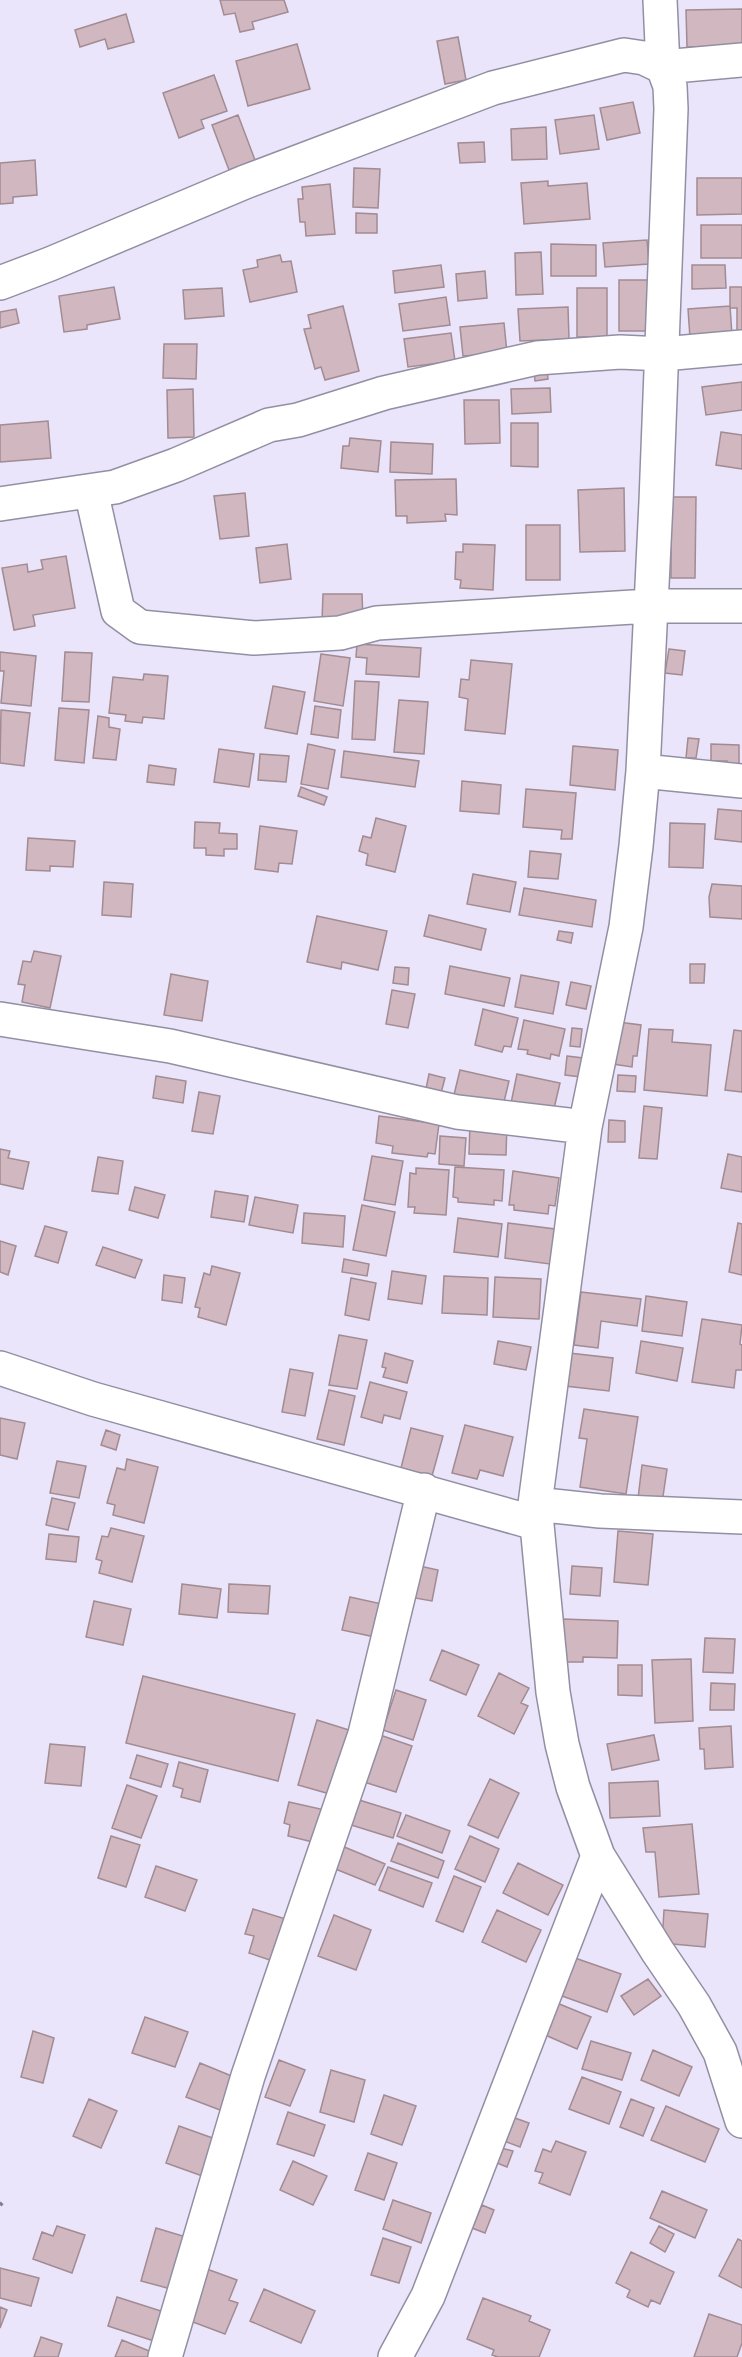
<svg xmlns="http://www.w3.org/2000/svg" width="742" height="2357" viewBox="0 0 742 2357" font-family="Mulish,sans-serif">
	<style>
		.building { fill: #d0b7c0; stroke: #a28b92; stroke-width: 1.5 }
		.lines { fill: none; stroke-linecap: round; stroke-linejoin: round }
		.minor-casing { stroke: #938fa3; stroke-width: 36 }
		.path { stroke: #7f7c8b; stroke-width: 4; stroke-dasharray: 3 4.5; stroke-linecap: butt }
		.minor { stroke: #fff; stroke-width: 33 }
	</style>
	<rect width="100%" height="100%" fill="#eae5fb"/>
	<path class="building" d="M220,0H284L288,12L252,22L254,29L240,32L235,13L224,15Z
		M742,9V46L687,47L686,10Z
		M126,14L134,42L108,49L105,39L80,47L75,30Z
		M458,37L466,80L445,84L437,41Z
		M297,44L310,89L248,106L236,61Z
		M214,75L227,111L201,120L204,128L179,138L163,93Z
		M633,102L640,133L607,140L600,108Z
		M238,115L255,160L229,170L212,125Z
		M594,115L599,149L560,154L555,120Z
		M546,127L547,159L512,160L511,129Z
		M484,142L485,162L460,163L458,143Z
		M35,160L37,195L13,197V203L0,204V163Z
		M354,168L380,169L378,208L353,207Z
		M697,178H742V214L697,215Z
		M548,181V186L587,183L590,219L524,224L521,183Z
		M330,184L335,234L306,236L305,222H300L298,199H303L302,187Z
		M356,213L377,214V233H356Z
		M701,225H742V258H701Z
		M647,240L649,264L605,267L603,243Z
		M551,244L596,245V276H551Z
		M541,252L543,294L516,295L515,253Z
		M280,255L282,262L291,261L297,292L250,302L243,270L258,267L257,260Z
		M441,265L444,287L395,293L393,271Z
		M692,265H725L726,288L692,289Z
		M485,271L487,298L458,301L456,274Z
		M619,280H649V331H619Z
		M114,287L120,319L87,325V329L64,332L59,296Z
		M730,287H742V335H737V308H730Z
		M222,288L224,316L185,319L183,290Z
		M577,288H607V337H577Z
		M446,297L450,325L403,331L399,304Z
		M343,306L359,371L325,380L321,367L315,369L304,329L311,328L308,315Z
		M730,306L732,335L690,338L688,309Z
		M568,307L569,339L520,341L518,309Z
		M16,309L19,323L0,328V312Z
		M504,323L507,353L463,356L460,327Z
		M451,333L455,361L408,367L404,339Z
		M164,344H197L196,379L163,378Z
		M547,370L548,379L535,381L534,371Z
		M742,382V410L706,415L702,387Z
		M550,388L551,412L512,414L511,389Z
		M193,389L194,437L168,438L167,390Z
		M464,400H499L500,443L465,444Z
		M48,421L51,458L0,462V425Z
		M511,423H538V467L511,466Z
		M721,432L742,435V469L716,465Z
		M350,438L381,441L378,472L341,468L343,446H349Z
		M391,442L433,444L432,474L390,472Z
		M456,479L457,515L445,514L446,521L407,523V516H396L395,480Z
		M624,488L625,551L580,552L578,490Z
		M245,493L249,536L220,539L214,496Z
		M671,497H696L695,578H671Z
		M526,525H560V580H526Z
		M287,544L291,579L260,583L256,548Z
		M463,544L495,545L493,590L460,588L461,580L455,579L456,552H463Z
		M66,556L75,608L33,615L35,626L14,630L2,568L27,564L28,572L43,569L41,560Z
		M323,594H362L363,620L322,621Z
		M357,644L421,648L419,677L366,674L367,658L356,657Z
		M669,649L685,651L682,675L665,673Z
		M0,652L36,656L31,706L1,703L4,671H0Z
		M65,652L92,653L89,702L62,701Z
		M321,654L350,658L343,706L314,701Z
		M471,660L512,664L505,734L465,730L468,699L459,697L461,679L469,680Z
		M144,674L168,676L164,719L143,717L142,723L125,721L126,715L109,713L113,677L143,680Z
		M355,681L379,682L375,740L352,739Z
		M273,686L305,692L297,734L265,728Z
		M399,700L428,702L424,754L394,752Z
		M315,706L341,710L338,738L311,734Z
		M59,708L89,710L84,763L55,760Z
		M1,710L30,713L24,766L0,763Z
		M98,716L109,718V727L120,729L116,760L93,758Z
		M688,738L699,739L696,758H686Z
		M308,744L335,750L328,789L301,784Z
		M711,744L739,745V769H727V761H711Z
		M573,746L618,750L615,790L570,785Z
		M219,749L254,754L249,787L214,782Z
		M344,751L419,761L415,787L341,777Z
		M260,754L289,756L286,782L258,780Z
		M149,765L176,769L174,785L147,782Z
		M462,781L501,785L499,814L460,811Z
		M301,787L327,797L324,805L298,796Z
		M526,789L576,793L572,839H561L562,830L523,827Z
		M718,809L742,811V842L715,839Z
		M376,818L406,826L395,872L366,865L368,854L359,851L363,836L371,838Z
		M195,822L220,823L219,833L237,834V849H224V856L206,855V848H194Z
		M670,823L705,824L703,868L669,867Z
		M260,826L297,831L292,864L279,863L278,872L255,869Z
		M28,838L75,841L73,867L50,866V871L26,870Z
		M530,851L561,854L558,879L528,877Z
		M473,874L516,882L510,912L467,904Z
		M104,882L133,884L131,917L102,915Z
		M712,884L742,886V919L710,917L709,897Z
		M524,888L596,900L592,927L519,915Z
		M429,915L486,929L481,950L424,936Z
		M317,916L387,931L378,970L342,962L341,969L307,962Z
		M559,931L573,933L571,943L557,940Z
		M34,951L61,956L50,1008L22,1002L25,985L18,984L23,961L31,962Z
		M690,964H705L704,983H690Z
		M450,966L510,978L504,1006L445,994Z
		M395,967L409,968L408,985L393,983Z
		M171,974L208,981L202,1021L164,1015Z
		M521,975L559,982L553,1014L515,1007Z
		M571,982L591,986L586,1009L566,1005Z
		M392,990L415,994L408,1028L386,1024Z
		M483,1009L518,1018L511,1047L504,1046L502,1052L475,1045Z
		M524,1020L565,1029L559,1056L551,1054L550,1059L527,1054L528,1050L518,1049Z
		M618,1022L641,1025L637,1056H633L632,1067L613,1064Z
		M572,1028L582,1029L580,1047L570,1046Z
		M649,1029L673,1030L672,1042L711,1045L707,1096L644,1090Z
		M734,1030L742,1031V1092L725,1090Z
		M567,1056L583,1058L581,1077L565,1075Z
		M460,1070L509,1081L502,1110L453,1099Z
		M429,1074L445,1078L441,1093L426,1089Z
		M517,1074L560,1083L552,1117L510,1108Z
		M618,1075L636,1076L635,1092L617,1091Z
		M156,1076L186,1081L183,1103L153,1098Z
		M199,1092L220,1096L213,1134L192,1131Z
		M644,1106L662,1108L657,1159L639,1158Z
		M379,1116L439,1124L435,1154L428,1153L427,1157L392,1153L393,1146L376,1143Z
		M609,1120L625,1121V1142H608Z
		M470,1123L507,1124L506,1155L469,1154Z
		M440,1136L466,1138L464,1166L439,1164Z
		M0,1149L10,1151L8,1158L29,1162L23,1189L0,1184Z
		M728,1154L742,1157V1192L721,1188Z
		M372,1156L403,1161L395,1205L364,1200Z
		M98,1157L123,1161L118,1194L92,1191Z
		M455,1167L504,1170L502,1201L494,1200V1205L458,1202V1198L453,1197Z
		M416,1168L449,1170L446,1215L414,1213L415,1207H408L410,1173L416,1174Z
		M513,1171L559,1178L555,1206L549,1205L548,1214L514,1210V1205H509Z
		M135,1187L165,1195L158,1218L129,1210Z
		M215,1191L248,1196L244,1222L211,1217Z
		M255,1197L298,1205L293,1233L249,1225Z
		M362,1205L395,1212L386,1256L353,1250Z
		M304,1213L345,1216L343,1247L302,1243Z
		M458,1218L502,1224L498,1257L454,1252Z
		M508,1223L555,1229L550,1264L505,1258Z
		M738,1223L742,1224V1275L729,1272Z
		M45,1226L67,1232L58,1263L35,1256Z
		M0,1241L16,1246L8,1275L0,1272Z
		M103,1247L142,1260L135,1278L96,1265Z
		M344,1259L369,1264L367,1276L342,1272Z
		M212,1266L240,1273L226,1325L198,1317L200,1308L195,1307L204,1273L210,1275Z
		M392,1271L426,1276L422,1304L388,1299Z
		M164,1275L185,1278L182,1303L162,1300Z
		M444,1276L488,1278L487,1315L442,1313Z
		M495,1277L541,1279L539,1319L493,1317Z
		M351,1278L376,1283L369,1320L345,1315Z
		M581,1292L641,1299L637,1326L601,1321L598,1348L574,1345Z
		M646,1296L687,1302L682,1336L642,1331Z
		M702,1319L742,1325L740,1344L742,1345V1370H736L734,1388L692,1382Z
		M339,1335L367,1340L357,1389L329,1385Z
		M498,1341L531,1347L526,1370L494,1364Z
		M641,1341L683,1348L677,1381L636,1373Z
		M385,1353L413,1361L407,1383L383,1377L386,1368L382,1367Z
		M569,1353L613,1358L609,1391L565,1386Z
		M290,1369L313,1373L305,1416L282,1412Z
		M370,1382L407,1392L400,1419L384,1415L382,1423L361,1417Z
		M329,1390L355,1396L344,1445L317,1439Z
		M584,1409L638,1417L626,1494L580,1487L587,1439L579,1438Z
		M0,1418L25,1423L17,1459L0,1455Z
		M465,1425L513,1437L503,1476L480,1470L477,1479L452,1473Z
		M411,1428L443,1436L432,1476L401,1468Z
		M106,1430L120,1435L116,1450L101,1445Z
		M127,1459L158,1467L144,1523L113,1515L115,1505L107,1503L117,1468L125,1470Z
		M57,1461L86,1466L79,1498L50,1493Z
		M642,1465L667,1469L661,1510L637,1507Z
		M52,1498L75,1503L68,1530L46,1525Z
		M111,1528L144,1536L132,1582L99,1573L102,1561L96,1559L102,1536L108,1537Z
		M618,1531L653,1534L648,1585L614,1582Z
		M49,1534L79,1537L76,1562L46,1559Z
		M415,1565L438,1570L432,1601L409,1597Z
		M572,1566L602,1568L600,1596L570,1594Z
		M182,1584L221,1589L217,1618L179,1614Z
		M229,1584L270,1586L268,1614L228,1612Z
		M350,1597L382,1604L375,1637L342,1630Z
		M94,1601L131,1609L123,1645L86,1637Z
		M562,1619L618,1621L617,1658L583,1657V1662H561Z
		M705,1638L735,1639L733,1673L703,1672Z
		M442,1650L479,1665L466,1695L430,1680Z
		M691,1659L693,1721L655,1723L652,1660Z
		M618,1665H642V1696L618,1695Z
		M499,1673L529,1688L521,1703L528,1706L514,1734L478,1716Z
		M143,1676L295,1714L278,1781L126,1743Z
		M711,1683L735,1684L734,1710H710Z
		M396,1690L426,1700L413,1740L383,1730Z
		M317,1720L349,1730L330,1794L298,1785Z
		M731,1726L733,1767L705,1769L704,1749H700L699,1728Z
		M380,1735L412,1746L396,1792L364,1782Z
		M654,1735L659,1760L612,1770L607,1744Z
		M50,1744L85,1747L81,1786L45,1783Z
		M137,1755L168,1764L161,1787L130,1778Z
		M179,1762L208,1770L200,1802L181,1797L183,1789L173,1786Z
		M490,1779L519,1793L498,1838L468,1825Z
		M658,1781L660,1816L610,1818L609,1783Z
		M127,1785L157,1796L141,1838L112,1828Z
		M356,1799L401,1813L393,1838L348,1824Z
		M289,1802L325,1810L317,1843L288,1836L290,1825L284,1823Z
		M406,1815L450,1831L442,1853L397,1836Z
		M692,1824L699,1894L659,1897L655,1852H646L643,1828Z
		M111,1836L140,1845L126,1887L98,1878Z
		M470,1836L499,1849L485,1882L455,1869Z
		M398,1843L444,1861L438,1878L391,1861Z
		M342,1846L385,1864L375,1885L333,1868Z
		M518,1863L563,1885L548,1915L503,1893Z
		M156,1866L197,1880L185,1911L145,1897Z
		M388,1867L432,1883L423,1907L379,1890Z
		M454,1876L481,1887L463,1932L436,1921Z
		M253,1909L292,1921L279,1963L249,1953L254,1936L245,1934Z
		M497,1910L541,1930L526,1962L482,1942Z
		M664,1910L708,1914L705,1947L662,1943Z
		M334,1915L371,1930L356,1970L318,1956Z
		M575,1958L621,1974L607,2012L562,1996Z
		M648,1979L661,1996L634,2015L621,1996Z
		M557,2003L591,2017L577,2049L543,2034Z
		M145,2017L188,2032L175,2067L132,2053Z
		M33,2031L54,2038L43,2083L21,2077Z
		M591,2041L631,2053L622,2080L582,2069Z
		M653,2050L692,2067L679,2096L641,2080Z
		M279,2060L305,2070L290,2106L265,2097Z
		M200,2063L234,2077L220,2110L186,2097Z
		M331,2070L365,2080L354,2122L320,2112Z
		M582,2077L621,2092L609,2124L569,2109Z
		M384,2095L416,2106L402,2145L371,2134Z
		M89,2099L117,2111L101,2148L73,2136Z
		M631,2099L654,2108L643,2136L620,2127Z
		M666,2106L719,2129L705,2162L651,2140Z
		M288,2112L325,2125L314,2156L277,2144Z
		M512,2117L529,2123L520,2147L504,2141Z
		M179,2126L221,2141L208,2178L166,2163Z
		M556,2141L586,2152L570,2195L539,2183L543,2173L535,2171L543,2149L551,2152Z
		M497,2147L513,2151L507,2167L492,2161Z
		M368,2153L397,2163L384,2200L355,2190Z
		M293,2161L327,2176L313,2205L280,2190Z
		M662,2191L707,2210L695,2238L650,2218Z
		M393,2200L431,2213L421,2243L383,2229Z
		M482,2205L494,2210L485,2233L472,2228Z
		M57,2226L85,2235L72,2273L33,2259L42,2232L53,2236Z
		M659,2226L674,2234L665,2252L650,2243Z
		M156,2228L186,2237L171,2289L141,2281Z
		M383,2238L411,2247L399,2283L371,2275Z
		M738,2239L742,2241V2288L719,2276Z
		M631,2252L674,2272L660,2304L651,2300L648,2307L627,2297L630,2290L616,2283Z
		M0,2268L39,2278L31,2306L0,2298Z
		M204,2268L237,2280L229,2300L238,2303L225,2334L185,2319Z
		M264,2289L315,2311L301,2343L250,2321Z
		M117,2297L164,2312L154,2341L108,2326Z
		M483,2298L531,2316L529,2321L550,2330L539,2357H498L492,2355L494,2350L467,2339Z
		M0,2307L7,2310L0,2328Z
		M709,2314L742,2325V2343L737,2357H694Z
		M41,2337L62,2344L58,2357H34Z
		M122,2340L154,2353L152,2357H115Z"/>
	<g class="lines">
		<defs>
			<path id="minor" d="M660,0L663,67L742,60
				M0,283L50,264L245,182L493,88L624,55L644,58L663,67L670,86L671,109L656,502L643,771L636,846L626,927L585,1127L535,1504L553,1692L562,1744L573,1787L598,1856L658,1952L694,2005L720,2052L742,2121
				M91,491L118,611L140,627L254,638L340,633L377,623L649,606H742
				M0,504L115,487L176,465L269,425L298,420L384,393L537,358L620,352L663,354L742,347
				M643,771L742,781
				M0,1019L170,1046L457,1112L585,1127
				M0,1368L93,1399L535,1523
				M535,1504L600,1511L742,1517
				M165,2357L248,2076L365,1734L424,1490
				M395,2357L428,2296L598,1856"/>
		</defs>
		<use href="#minor" class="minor-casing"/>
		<path class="path" d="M0,2205L3,2202"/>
		<use href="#minor" class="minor"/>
	</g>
</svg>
